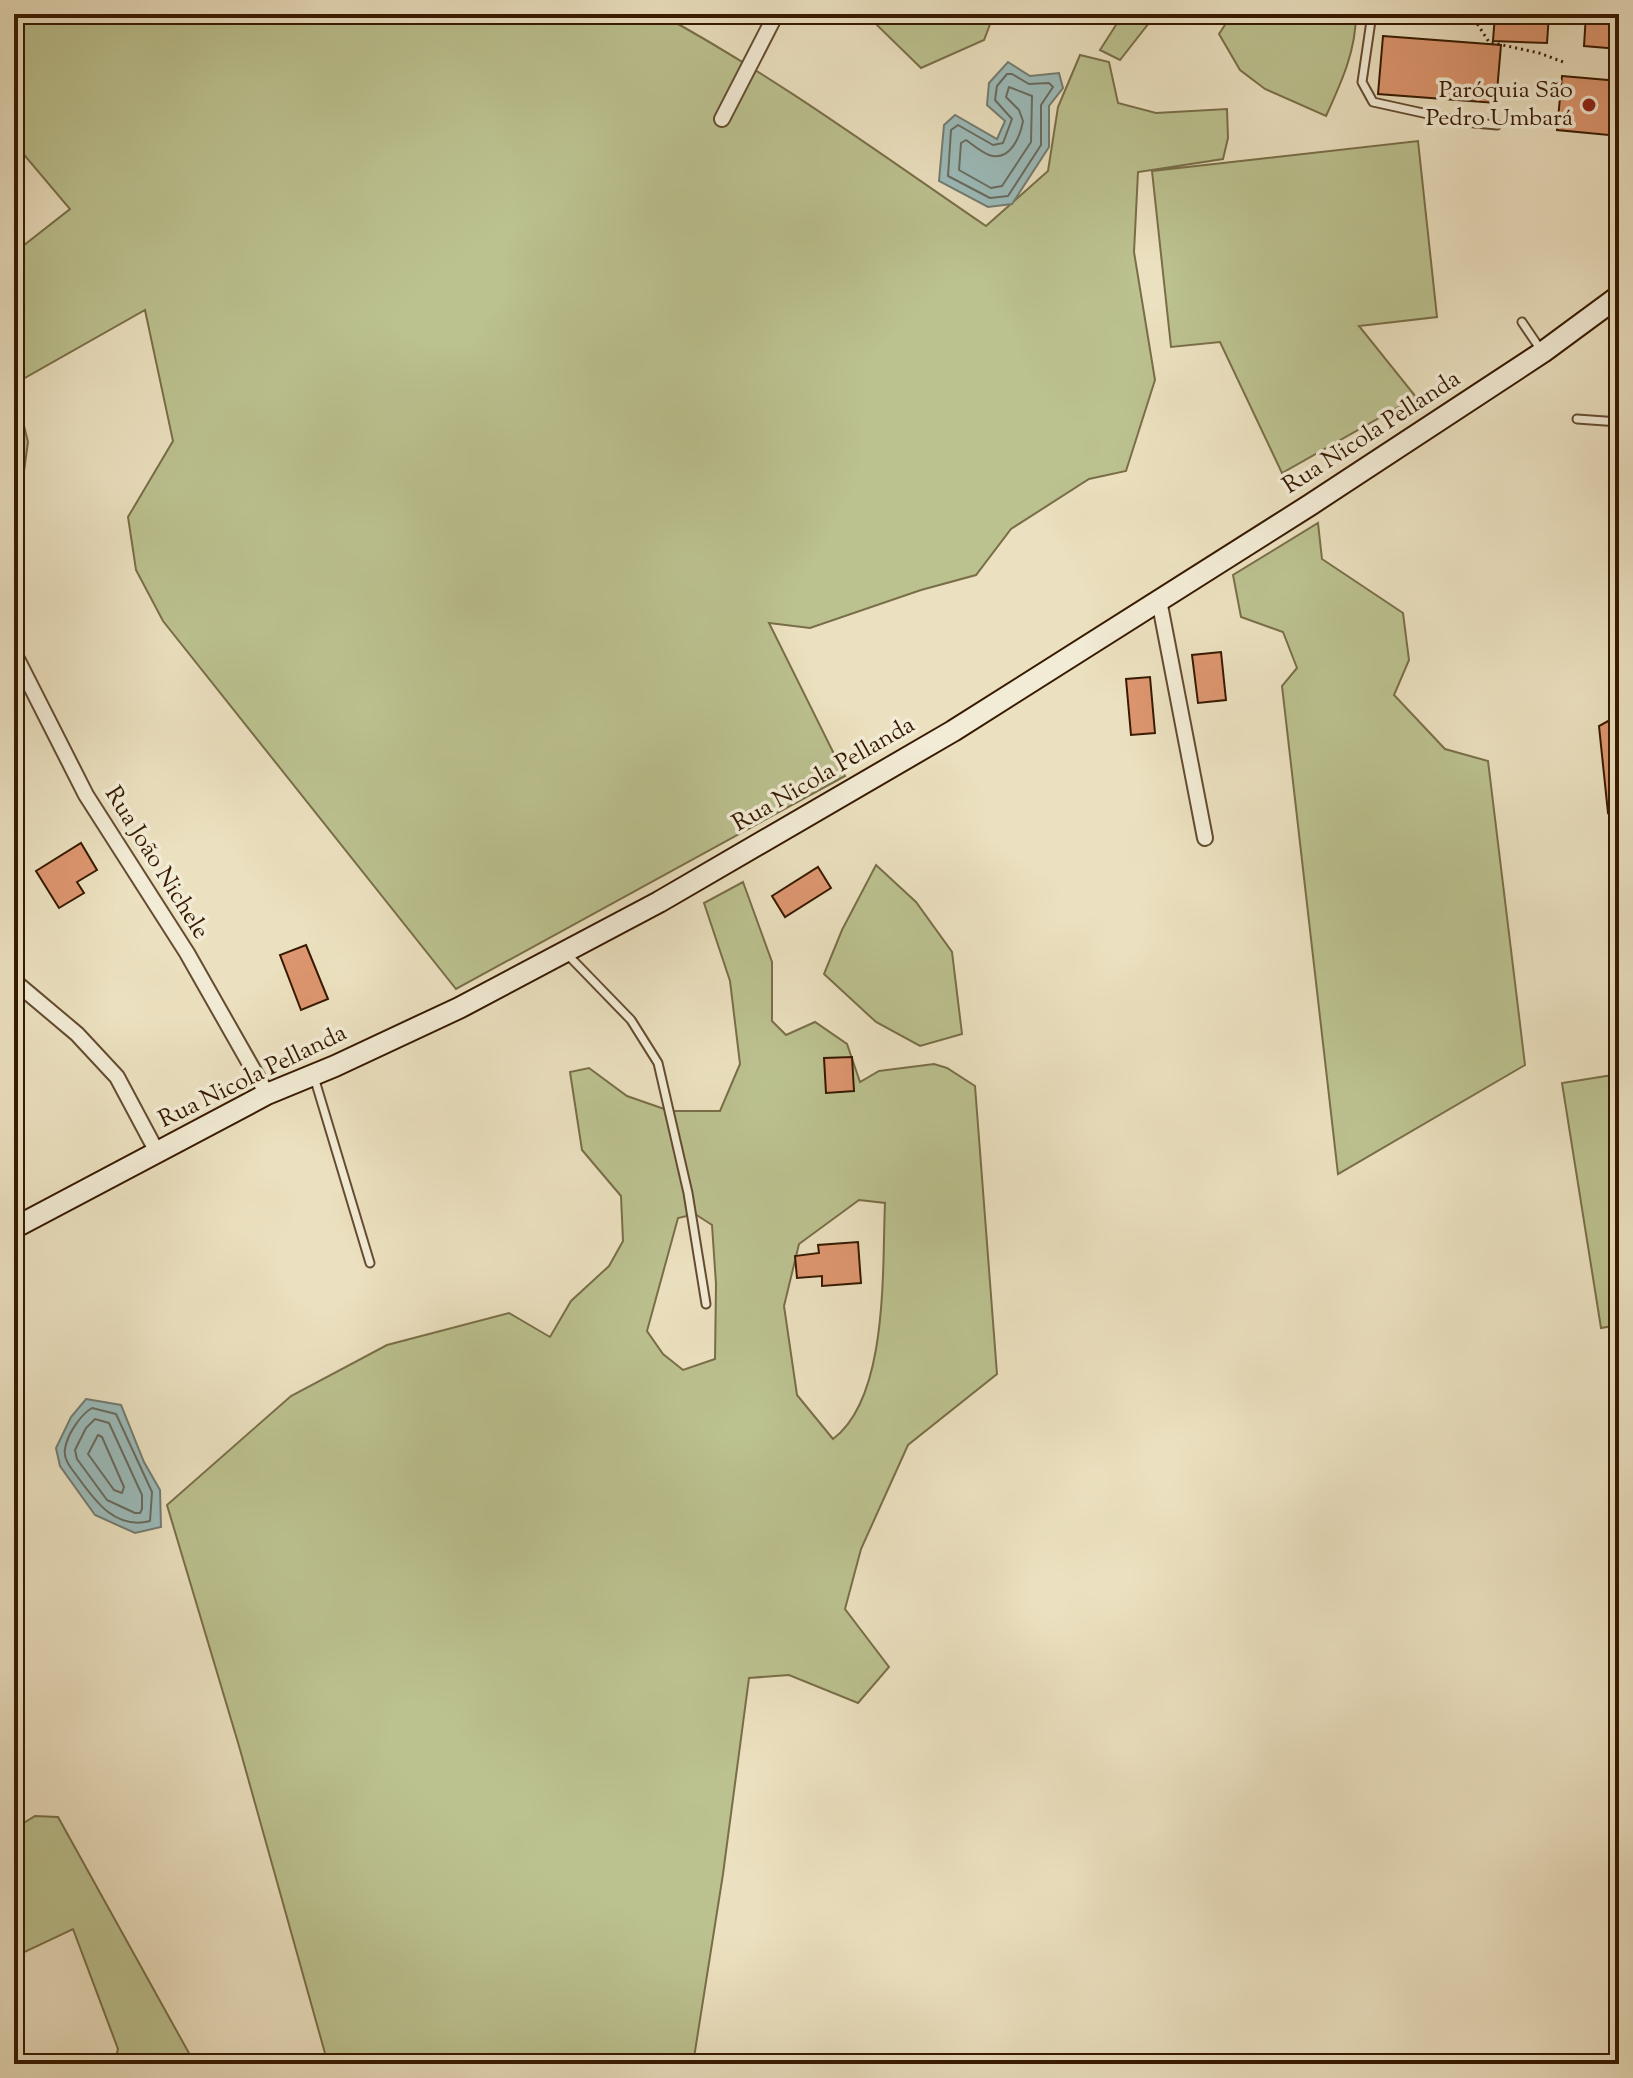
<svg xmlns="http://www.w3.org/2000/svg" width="1633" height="2078" viewBox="0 0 1633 2078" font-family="'Sorts Mill Goudy',serif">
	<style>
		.green { fill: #bbc18f; stroke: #796e48; stroke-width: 2; fill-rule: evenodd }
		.water { fill: #9bbbba; stroke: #737b70; stroke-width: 2 }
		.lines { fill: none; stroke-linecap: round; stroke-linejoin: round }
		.shore { stroke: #696a5e; stroke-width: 2 }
		.building { fill: #dd966f; stroke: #371a01; stroke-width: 2 }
		.lane-casing { stroke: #644c30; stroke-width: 11 }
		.street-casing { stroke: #644c30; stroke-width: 18 }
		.secondary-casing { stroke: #371a01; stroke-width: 24 }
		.path { stroke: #371a01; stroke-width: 3; stroke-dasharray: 2 4; stroke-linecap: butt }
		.lane { stroke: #f2ebd5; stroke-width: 7 }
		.street { stroke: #f2ebd5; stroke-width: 14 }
		.secondary { stroke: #f2ebd5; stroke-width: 20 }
		.poi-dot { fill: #8f2418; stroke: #f2ebd5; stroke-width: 3 }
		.labels { text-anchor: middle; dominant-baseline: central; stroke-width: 7; stroke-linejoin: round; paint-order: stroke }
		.poi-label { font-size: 24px; fill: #371a01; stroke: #f2ebd5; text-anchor: end }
		.street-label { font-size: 24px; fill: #371a01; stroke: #f2ebd5 }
	</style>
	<rect width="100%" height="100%" fill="#ebe0bf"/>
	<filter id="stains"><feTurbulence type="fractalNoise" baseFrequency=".0025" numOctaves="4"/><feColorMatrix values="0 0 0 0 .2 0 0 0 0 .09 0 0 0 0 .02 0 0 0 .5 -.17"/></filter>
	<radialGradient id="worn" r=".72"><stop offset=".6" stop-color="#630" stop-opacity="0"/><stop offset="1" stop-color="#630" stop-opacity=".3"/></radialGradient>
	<path class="green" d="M14,14H660C774,76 879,153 986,226L1048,171L1058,107L1080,55L1109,62L1118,103L1156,113L1227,109L1228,138L1223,159L1138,172L1134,252L1155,380L1126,471L1089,479L1011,529L976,575L921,590L810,628L769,623L845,776L456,989L163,621L136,570L128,517L173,441L145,310L14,384V253L70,209L14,143Z
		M849,14H994L984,40L921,68L876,24Z
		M1123,14H1156L1120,60L1100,50Z
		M1232,14H1356C1356,51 1341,83 1326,116L1265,89L1240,70L1219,34Z
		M1418,141L1437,317L1359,326L1416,397L1282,473L1220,342L1171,347L1152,171Z
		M14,385L28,442L21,493L14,497Z
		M1318,523L1322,559L1403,613L1409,660L1394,695L1445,749L1488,761L1525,1065L1338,1174L1282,686L1297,668L1283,632L1241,617L1233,575Z
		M876,865L916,902L952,952L962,1034L920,1046L876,1022L824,974L842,930Z
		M743,882L772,962V1021L786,1035L815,1022L847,1044L860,1082L879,1071L934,1064L947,1068L975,1086L997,1374L908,1445L861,1549L845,1609L889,1667L858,1703L789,1675L749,1678L723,1874L693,2064H328L239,1746L167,1505L291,1396L387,1345L509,1313L550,1337L571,1301L609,1266L623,1241L621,1196L582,1150L570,1072L589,1068L627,1096L670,1111H720L740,1064L730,981L704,903ZM859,1200L885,1203C882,1268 889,1397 833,1439L797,1395L784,1306L799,1244ZM695,1214L712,1225L716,1284L715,1359L683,1370L663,1354L647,1331L678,1218Z
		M1619,1074V1325L1601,1328L1562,1083Z
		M35,1816L58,1817L195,2064H114L118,2049L73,1929L14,1957V1829Z"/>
	<path class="water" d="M1008,62L1030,76L1059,73L1063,88L1049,106V147L1012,204L988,207L939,181L944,125L955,115L997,139L1005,121L987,105L989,83Z
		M86,1399L121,1405L144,1462L160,1490L161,1527L135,1533L95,1515L60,1466L56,1448L71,1417Z"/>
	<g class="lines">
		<path class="shore" d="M1007,74H1012L1029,84L1049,83L1053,87L1041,105V145L1008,196L990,198L948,176L951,130L958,125L993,145L1003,143L1012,119L995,100L997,86Z
			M1009,87L1032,96L1031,142L1002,186L991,188L959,170L961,143L966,140C973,145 981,152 989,155C1010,162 1020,137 1023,121L1019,110L1006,97Z
			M92,1408L116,1414L152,1492L150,1521C115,1530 95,1501 77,1476C71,1468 63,1459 65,1449C67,1435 80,1415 92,1408Z
			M95,1419L109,1423L142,1495V1509L140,1513H135L107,1500L77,1459L75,1450L86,1428Z
			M98,1435L102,1437L124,1487L122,1493L114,1490L88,1454Z"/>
	</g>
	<path class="building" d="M1495,14H1549L1547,43L1493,41Z
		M1586,14H1619V49L1584,46Z
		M1383,36L1501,45L1496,103L1378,94Z
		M1562,76L1619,81V136L1557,130Z
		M1221,652L1226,700L1198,703L1192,655Z
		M1150,677L1155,733L1131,735L1126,679Z
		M1619,715V807L1608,813L1599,726Z
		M81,843L97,870L77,882L84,893L59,908L36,871Z
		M818,867L831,888L785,917L772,896Z
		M306,945L328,999L301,1010L280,955Z
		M852,1057L854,1091L826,1093L824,1058Z
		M858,1242L861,1283L822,1286V1276L797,1278L795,1256L819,1253L818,1245Z"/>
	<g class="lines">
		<defs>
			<path id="lane" d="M1372,14L1362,82L1373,102L1464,122L1497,125
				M1522,322L1541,350
				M1577,419L1619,422
				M566,953L631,1020L658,1063L688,1193L706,1304
				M314,1077L370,1263"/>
			<path id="street" d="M722,119L776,14
				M1159,600L1205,838
				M14,653L86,795L187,953L267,1094
				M14,981L77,1034L117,1077L157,1152"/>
			<path id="secondary" d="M14,1228L267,1094L335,1066L459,1008L659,902L953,731L1310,505L1543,352L1619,296"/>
		</defs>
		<use href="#lane" class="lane-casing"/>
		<use href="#street" class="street-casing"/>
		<use href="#secondary" class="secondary-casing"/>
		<path class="path" d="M1471,14L1489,42L1539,53L1566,63"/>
		<use href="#lane" class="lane"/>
		<use href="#street" class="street"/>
		<use href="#secondary" class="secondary"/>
	</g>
	<circle class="poi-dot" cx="1589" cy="105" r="8"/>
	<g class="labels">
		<g class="poi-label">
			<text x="1573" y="91">Paróquia São<tspan x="1573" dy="28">Pedro Umbará</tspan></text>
		</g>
		<g class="street-label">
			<text transform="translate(1372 433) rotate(-33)">Rua Nicola Pellanda</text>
			<text transform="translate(824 775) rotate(-30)">Rua Nicola Pellanda</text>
			<text transform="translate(156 863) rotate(58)">Rua João Nichele</text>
			<text transform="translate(253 1077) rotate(-26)">Rua Nicola Pellanda</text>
		</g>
	</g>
	<rect width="1633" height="2078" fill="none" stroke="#ebe0bf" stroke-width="48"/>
	<rect x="16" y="16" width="1601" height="2046" fill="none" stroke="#371a01" stroke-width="4"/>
	<rect x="24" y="24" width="1585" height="2030" fill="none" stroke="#371a01" stroke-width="2"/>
	<rect width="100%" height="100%" filter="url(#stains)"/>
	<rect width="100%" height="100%" fill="url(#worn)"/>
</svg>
